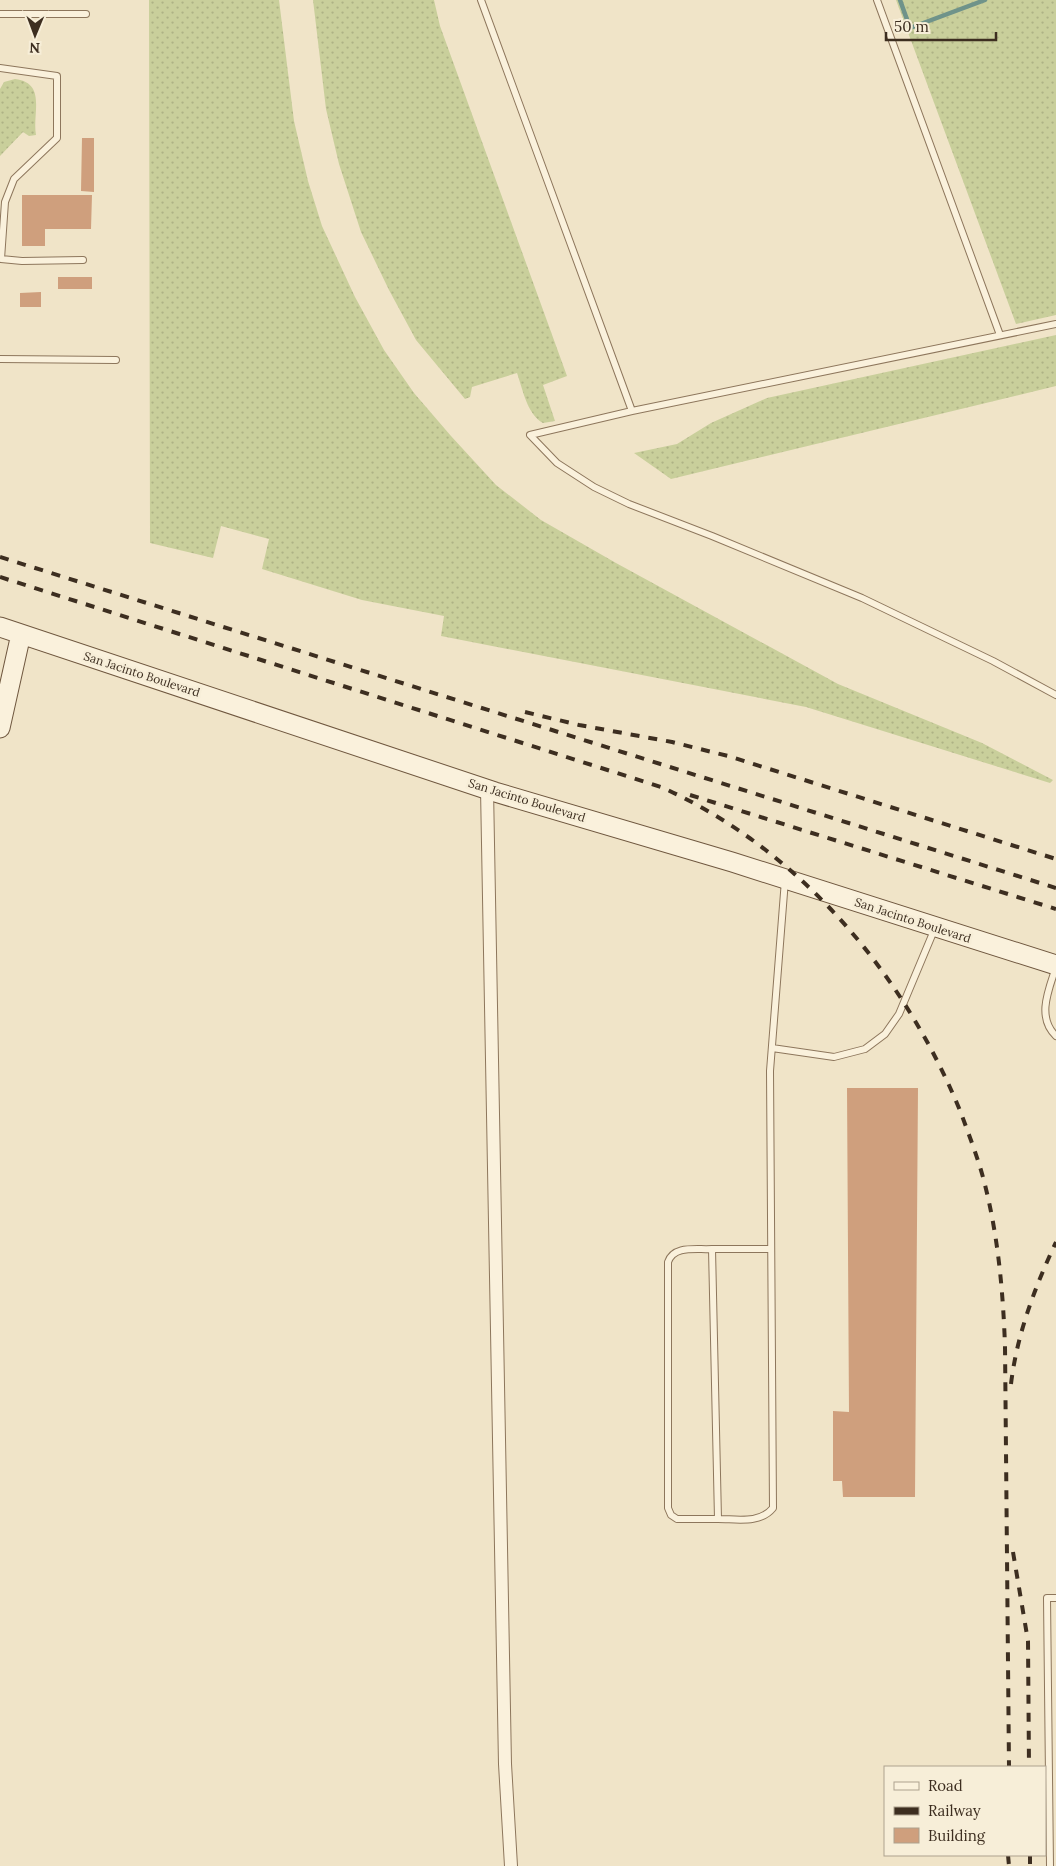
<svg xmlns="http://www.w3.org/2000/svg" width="1056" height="1866" viewBox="0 0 1056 1866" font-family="Lora,serif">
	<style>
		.grass { fill: url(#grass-dots) }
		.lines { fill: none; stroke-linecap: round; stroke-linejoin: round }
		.stream { stroke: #6f938a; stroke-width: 4.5 }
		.building { fill: #cf9f7d }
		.service-casing { stroke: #8d765c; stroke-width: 8 }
		.minor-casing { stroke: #8d765c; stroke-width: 14 }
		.secondary-casing { stroke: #6f573f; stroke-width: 21 }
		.service { stroke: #faf1dc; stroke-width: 6 }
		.minor { stroke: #faf1dc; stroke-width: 12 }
		.secondary { stroke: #faf1dc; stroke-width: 19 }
		.rail { stroke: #3d2e20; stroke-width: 4; stroke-dasharray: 9 9; stroke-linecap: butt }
		.labels { text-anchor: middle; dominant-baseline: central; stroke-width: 5; stroke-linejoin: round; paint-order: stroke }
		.street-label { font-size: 12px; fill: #3d2e20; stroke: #f7eed8 }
	</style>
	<defs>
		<pattern id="grass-dots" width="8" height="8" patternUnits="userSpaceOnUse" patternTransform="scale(1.25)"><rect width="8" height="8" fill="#c9cf9b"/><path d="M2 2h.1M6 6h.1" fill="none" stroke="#aeb285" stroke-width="1.8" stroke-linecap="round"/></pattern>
	</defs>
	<rect width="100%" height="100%" fill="#f0e4c8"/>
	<path class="grass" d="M149,0H279L294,121L308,181L322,226L355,297L384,350L414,393L451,436L496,485L541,520L616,563L838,684L982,743L1053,780L1050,783L806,707L441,636L444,616L362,600L262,569L269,539L221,526L213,558L150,543Z
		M313,0H434L440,26L567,376L543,385L555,421L543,423C527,414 523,390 517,373L472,387L470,397L465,399L416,340L389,290L361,232L339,164L326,109Z
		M896,0H1056V315L1016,324Z
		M15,79C47,83 32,113 36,135L29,136L23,132L0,156V89L4,82Z
		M1056,335V386L671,479L634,453L677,444L711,423L767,398Z"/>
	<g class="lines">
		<path class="stream" d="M900,0L910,28L985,0"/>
	</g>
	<path class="building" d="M82,138H94V192L81,191Z
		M22,195H92L91,229H45V246H22Z
		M58,277H92V289H58Z
		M41,292V307H20V293Z
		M847,1088H918L915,1497H843L842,1481H833V1411L849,1412Z"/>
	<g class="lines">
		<defs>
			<path id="service" d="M481,0L632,411
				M877,0L1000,335
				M0,14H86
				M0,68L57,76V138L14,179L5,202L1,259L22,261L83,260
				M1056,324L632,411L530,435L557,463L594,487L629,504L712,536L862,598L993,661L1056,695
				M0,359L116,360
				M1056,967C1049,989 1036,1017 1056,1036
				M772,1048L834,1057L865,1049L885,1034L899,1014L935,928
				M712,1249C696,1250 674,1245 668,1262V1508L671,1515L677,1519H718
				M771,1249H712L718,1519C737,1519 760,1524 773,1508L770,1071L785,880
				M1050,1866L1047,1598H1056"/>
			<path id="minor" d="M487,789L505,1764L511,1866"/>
			<path id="secondary" d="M0,627L495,792L732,862L1056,965
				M0,728L21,634"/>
		</defs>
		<use href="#service" class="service-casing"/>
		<use href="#minor" class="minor-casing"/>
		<use href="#secondary" class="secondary-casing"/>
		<use href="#service" class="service"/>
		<use href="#minor" class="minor"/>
		<use href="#secondary" class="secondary"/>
		<path class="rail" d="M0,557L1056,888
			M0,577L661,787C800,849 905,975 961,1113C969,1135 978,1158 984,1181C998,1235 1003,1290 1005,1346L1009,1767
			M525,712L579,725L672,742L728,756L1056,859
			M690,795L1056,909
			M1011,1384C1017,1334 1035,1287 1056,1242
			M1013,1552L1028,1641L1029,1767
			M1008,1855L1009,1866
			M1030,1855V1866"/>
	</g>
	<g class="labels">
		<g class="street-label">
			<text transform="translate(142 674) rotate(18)">San Jacinto Boulevard</text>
			<text transform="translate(527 800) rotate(17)">San Jacinto Boulevard</text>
			<text transform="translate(913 920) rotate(18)">San Jacinto Boulevard</text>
		</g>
	</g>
	<rect x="884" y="1766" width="162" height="90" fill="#f7eed8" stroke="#ada18e"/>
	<rect x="894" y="1782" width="25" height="8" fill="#faf1dc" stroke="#ada18e"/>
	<text x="928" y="1791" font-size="15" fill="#3d2e20">Road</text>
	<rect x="894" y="1807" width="25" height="8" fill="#3d2e20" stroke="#ada18e"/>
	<text x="928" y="1816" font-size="15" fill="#3d2e20">Railway</text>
	<rect x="894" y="1828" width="25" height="15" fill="#cf9f7d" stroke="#ada18e"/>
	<text x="928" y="1841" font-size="15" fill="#3d2e20">Building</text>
	<g transform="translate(35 35) rotate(181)" stroke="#f7eed8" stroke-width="4" paint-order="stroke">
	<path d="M0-4L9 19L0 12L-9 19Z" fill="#3d2e20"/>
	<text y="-8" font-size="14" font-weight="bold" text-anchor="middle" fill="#3d2e20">N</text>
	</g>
	<path d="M886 32v8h110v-8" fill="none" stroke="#3d2e20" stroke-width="2.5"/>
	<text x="894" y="32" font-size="15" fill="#3d2e20" stroke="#f7eed8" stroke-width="4" paint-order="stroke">50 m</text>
</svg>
